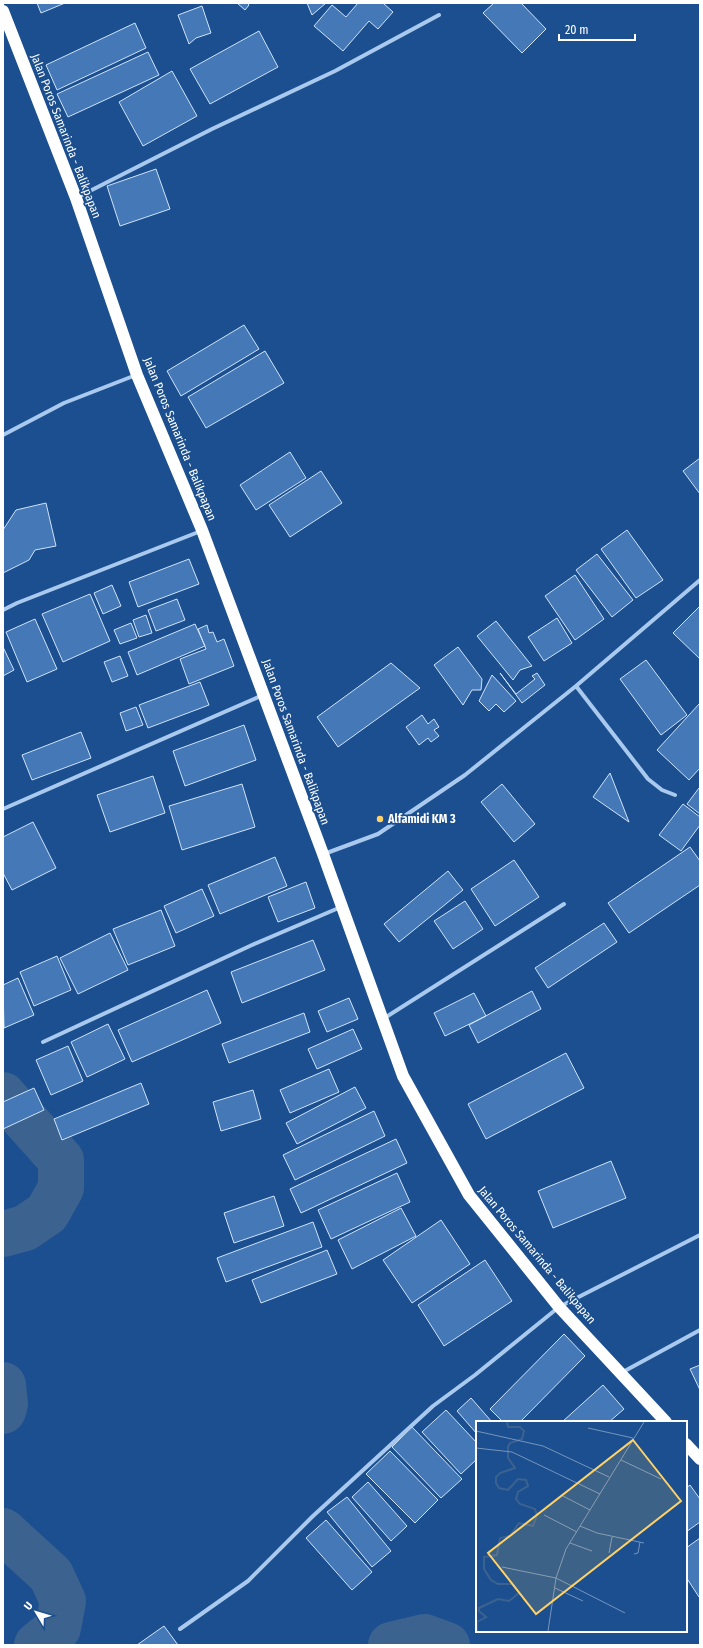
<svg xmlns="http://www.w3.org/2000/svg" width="703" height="1648" viewBox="0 0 703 1648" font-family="'Fira Sans Condensed',sans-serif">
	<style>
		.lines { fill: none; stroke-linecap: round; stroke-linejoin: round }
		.river { stroke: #3c6290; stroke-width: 46 }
		.building { fill: #4478b7; stroke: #cfe3fa }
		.street { stroke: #a9c9ee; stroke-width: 4 }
		.highway { stroke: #fff; stroke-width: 12 }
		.poi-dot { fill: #ffd166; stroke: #1b4f8f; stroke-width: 1.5 }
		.labels { text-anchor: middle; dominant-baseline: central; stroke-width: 3.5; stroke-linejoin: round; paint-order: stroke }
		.street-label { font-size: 12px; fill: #fff; stroke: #1b4f8f }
		.poi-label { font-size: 12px; font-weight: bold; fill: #fff; stroke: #1b4f8f; text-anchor: start }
		.inset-river { fill: none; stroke: #3c6290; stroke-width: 2 }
		.inset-road { fill: none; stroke: #7695bc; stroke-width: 1 }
		.view { fill: #ffd166; fill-opacity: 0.15; stroke: #ffd166; stroke-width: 2 }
		.inset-edge { fill: none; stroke: #fff; stroke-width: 2 }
	</style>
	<rect width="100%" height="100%" fill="#1b4f8f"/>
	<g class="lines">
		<path class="river" d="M3,1095L61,1160V1188L47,1213L25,1228L3,1234
			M3,1385L5,1404L3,1411
			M3,1531L51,1575L63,1601L58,1628L37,1645
			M391,1645L425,1637L447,1645"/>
	</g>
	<path class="building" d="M37,3H65L41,13Z
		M237,3H247L249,5L245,10Z
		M307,3H326L312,15Z
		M358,3H383L393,12L378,29L369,21L343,51L314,26L332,5L346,17Z
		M494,3H521L546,29L522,53L483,13Z
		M202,6L211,33L196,38L189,44L178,15Z
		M135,23L146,48L57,90L46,65Z
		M259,31L278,67L210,104L190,69Z
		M148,52L159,75L68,117L57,94Z
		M172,71L197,116L143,146L119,102Z
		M156,169L170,209L120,226L107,186Z
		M244,325L259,349L181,396L167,371Z
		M265,351L284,383L206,428L188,397Z
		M290,452L306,478L256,510L240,485Z
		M700,458V494L683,471Z
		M321,471L342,503L290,537L269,505Z
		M46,503L56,546L35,550L29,560L3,573V530L16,510Z
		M627,530L663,580L636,598L601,549Z
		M597,554L633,600L612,617L576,570Z
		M189,559L199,584L138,607L129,582Z
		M575,575L604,619L575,640L545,596Z
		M112,585L121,606L103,614L94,593Z
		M90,594L110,641L63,662L42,614Z
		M177,599L185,620L156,631L148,610Z
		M699,607L700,608V659L673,633Z
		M146,615L152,633L139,637L133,620Z
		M557,618L572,643L544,661L528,637Z
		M35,619L57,669L27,682L6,632Z
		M496,621L532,666L520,670L513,680L477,636Z
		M131,623L137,638L120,644L114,630Z
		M195,624L205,646L137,675L128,652Z
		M207,625L209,633L213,632L217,642L224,639L234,666L189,684L180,659L206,649L198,629Z
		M3,647L14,670L3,676Z
		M458,647L482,679L481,690H472L463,705L434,665Z
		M120,656L128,676L112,682L104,662Z
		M646,660L687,715L661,735L620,679Z
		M391,663L420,688L338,747L317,717Z
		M500,673L516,694L535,679L532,676L537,673L545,685L522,703Z
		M492,675L516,701L504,712L496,704L489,711L479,701Z
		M200,682L209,705L148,728L139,705Z
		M700,703V768L689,780L657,750Z
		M136,707L143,725L126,731L120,713Z
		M422,715L428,724L434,719L439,727L434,730L439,736L431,742L428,738L419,745L406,727Z
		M244,725L256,760L185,786L173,751Z
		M81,732L91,758L32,780L22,755Z
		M610,773L629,822L593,797Z
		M153,776L165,813L110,832L97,795Z
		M242,784L255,827L182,850L169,806Z
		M502,784L535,824L514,842L481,802Z
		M699,788H700V814L687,804Z
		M683,804L700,817V825L681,851L659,835Z
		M33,822L56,868L12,890L3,873V837Z
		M690,847L700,861V885L629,933L608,903Z
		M275,857L287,886L220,914L208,885Z
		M514,860L539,897L495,926L471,889Z
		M448,871L463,890L399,942L384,924Z
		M306,882L315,908L278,922L268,897Z
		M202,889L214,916L176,933L164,906Z
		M465,901L483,929L453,949L434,921Z
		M161,910L175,946L128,965L113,929Z
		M604,923L617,942L548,988L535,968Z
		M110,933L128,970L78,994L60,958Z
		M313,940L325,970L242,1003L231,972Z
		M57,956L71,990L34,1006L20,972Z
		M18,978L34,1015L4,1028L3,985Z
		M207,990L221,1023L132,1062L118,1030Z
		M532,991L541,1009L478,1043L469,1025Z
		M474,993L486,1016L445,1036L434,1013Z
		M349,998L358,1019L327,1032L318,1011Z
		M304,1013L310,1032L229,1063L222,1044Z
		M108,1024L125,1059L87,1077L71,1042Z
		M353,1029L362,1049L317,1069L308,1049Z
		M68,1046L83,1081L51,1095L36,1060Z
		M566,1053L584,1088L486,1139L468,1104Z
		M329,1069L339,1092L290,1113L280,1090Z
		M141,1083L149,1104L62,1140L54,1119Z
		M355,1087L366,1108L297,1144L286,1123Z
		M34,1088L44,1110L3,1129V1102Z
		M253,1090L261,1119L221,1131L213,1102Z
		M374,1111L385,1136L295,1180L283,1155Z
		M396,1139L407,1163L301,1213L290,1189Z
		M611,1161L626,1198L553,1228L538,1191Z
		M397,1173L410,1202L331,1239L318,1210Z
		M274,1196L284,1226L234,1243L224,1213Z
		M401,1208L416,1236L352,1269L338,1240Z
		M441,1220L470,1264L412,1303L383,1260Z
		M313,1222L322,1247L226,1282L217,1258Z
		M327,1250L337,1274L261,1303L252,1280Z
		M485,1260L512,1301L444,1346L418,1305Z
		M564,1334L585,1356L520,1422H503L490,1409Z
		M700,1365V1390L690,1369Z
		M603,1385L624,1409L609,1422H562Z
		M471,1398L492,1422H477V1434L457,1411Z
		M446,1410L477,1443V1459L461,1474L422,1432Z
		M412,1427L462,1479L441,1498L392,1447Z
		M390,1451L438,1500L415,1523L366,1474Z
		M368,1482L407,1526L391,1541L352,1497Z
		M690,1485L700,1499V1522L686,1532V1488Z
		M347,1497L391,1551L372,1567L327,1512Z
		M326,1520L372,1572L352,1590L306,1538Z
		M700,1538V1597H699L686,1577V1548Z
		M164,1626L178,1645H137Z"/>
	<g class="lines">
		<path class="street" d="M78,197L212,129L335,71L439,15
			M3,435L64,403L136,375
			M3,610L17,603L201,531
			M576,686L648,779L662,790L675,795
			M3,809L263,695
			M324,854L378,834L465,775L576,686L700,580
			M383,1019L564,904
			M43,1042L252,945L341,907
			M621,1373L700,1330
			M180,1629L248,1581L313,1516L433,1406L475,1375L559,1307L700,1235"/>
		<path class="highway" d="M3,11L76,198L137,375L202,530L323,854L403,1076L469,1195L559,1307L666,1422
			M686,1444L700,1459"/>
	</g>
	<circle class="poi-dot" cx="380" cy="819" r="4"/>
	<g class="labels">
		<g class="street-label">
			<text transform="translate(66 136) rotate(69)">Jalan Poros Samarinda - Balikpapan</text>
			<text transform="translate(180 439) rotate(68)">Jalan Poros Samarinda - Balikpapan</text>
			<text transform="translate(296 742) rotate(70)">Jalan Poros Samarinda - Balikpapan</text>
			<text transform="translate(537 1255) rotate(50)">Jalan Poros Samarinda - Balikpapan</text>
		</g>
		<g class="poi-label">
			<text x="388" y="819">Alfamidi KM 3</text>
		</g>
	</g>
	<g transform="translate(476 1421)">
		<rect width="211" height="211" fill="#1b4f8f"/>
		<path class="inset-river" d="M1,210V201L10,196L3,190V187L22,178L33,180L43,172L36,163H22L15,159L8,148V136L21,134L24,117L34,115L43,102L57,105L61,94L59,88L44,83L40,78L42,71L52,65L50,59L42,58L32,69L23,67L20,62V56L24,52L39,47L32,37V26L34,22L46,18L48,10L44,6H32L31,1"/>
		<path class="inset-road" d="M112,7L157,17M0,10L67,25L133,56M0,27L36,31L124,73M145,39L185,58M85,74L114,89M68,94L101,111M104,105L121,112L168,122M94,122L116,130M133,132L136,116M158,133L162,132L164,121M26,146L80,157L149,192M79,167L107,180M72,210L80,157L90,128L168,1"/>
		<path class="view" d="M157,19L205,80L60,193L12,132Z"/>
		<rect width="211" height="211" class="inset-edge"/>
	</g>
	<rect width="703" height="1648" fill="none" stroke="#ffffff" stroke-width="8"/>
	<g transform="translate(36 1612) rotate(308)" stroke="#1b4f8f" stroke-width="3" paint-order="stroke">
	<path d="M0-3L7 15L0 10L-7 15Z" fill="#ffffff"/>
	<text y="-6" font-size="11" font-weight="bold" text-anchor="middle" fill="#ffffff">U</text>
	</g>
	<path d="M559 34v6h76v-6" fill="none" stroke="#ffffff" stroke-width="2"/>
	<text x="565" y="34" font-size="12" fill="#ffffff" stroke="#1b4f8f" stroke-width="3" paint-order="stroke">20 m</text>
</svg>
